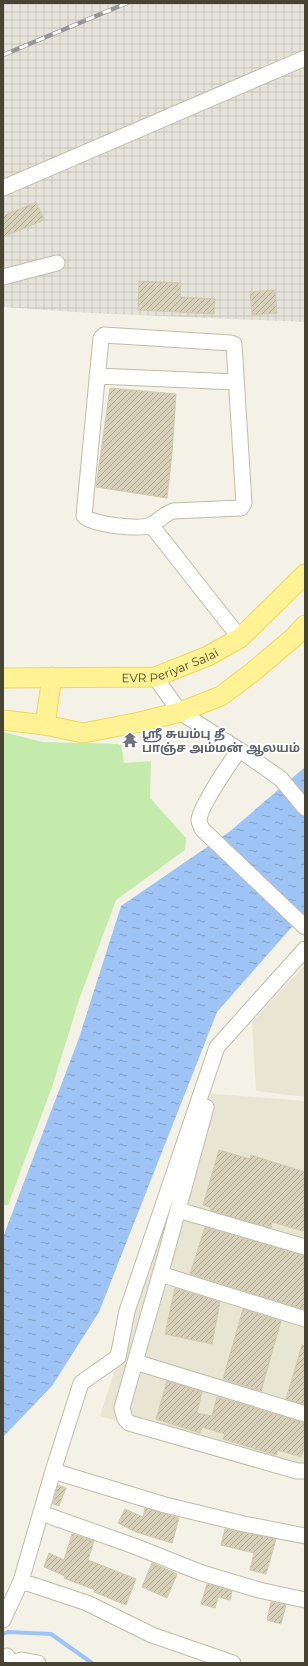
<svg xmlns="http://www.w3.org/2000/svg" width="308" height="1666" viewBox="0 0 308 1666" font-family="Montserrat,'Noto Sans Tamil',sans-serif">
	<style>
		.residential { fill: #e8e5d3 }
		.industrial { fill: url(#industrial-grid) }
		.grass { fill: #c4ebab }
		.water { fill: url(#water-ripples) }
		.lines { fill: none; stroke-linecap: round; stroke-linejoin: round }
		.stream { stroke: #9ec3f5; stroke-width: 4 }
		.building { fill: url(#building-hatch); stroke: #d2c9ad }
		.minor-casing { stroke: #c0bca8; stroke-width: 17 }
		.major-casing { stroke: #ecd85c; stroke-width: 21 }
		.minor { stroke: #fff; stroke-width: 15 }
		.major { stroke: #fff294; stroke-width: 19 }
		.rail-casing { stroke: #969696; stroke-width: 4.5 }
		.rail { stroke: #fff; stroke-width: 3; stroke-dasharray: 9; stroke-linecap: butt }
		.labels { text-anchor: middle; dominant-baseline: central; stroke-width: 4; stroke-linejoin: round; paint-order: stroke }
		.street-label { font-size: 12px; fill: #474335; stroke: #fff }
		.worship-label { font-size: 12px; font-weight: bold; fill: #5b616d; stroke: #fff; text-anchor: start }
	</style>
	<defs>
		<pattern id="industrial-grid" width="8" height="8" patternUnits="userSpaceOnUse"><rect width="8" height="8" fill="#e6e3db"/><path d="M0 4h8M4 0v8" fill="none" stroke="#c7c4bd"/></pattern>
		<pattern id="water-ripples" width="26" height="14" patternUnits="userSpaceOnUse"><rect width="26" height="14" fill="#9ec3f5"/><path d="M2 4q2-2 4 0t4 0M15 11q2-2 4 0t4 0" fill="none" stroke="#83a0c7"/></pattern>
		<pattern id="building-hatch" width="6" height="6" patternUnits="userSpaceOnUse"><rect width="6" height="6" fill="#d6d0ba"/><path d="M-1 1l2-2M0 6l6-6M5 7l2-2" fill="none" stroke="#afaa98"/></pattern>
	</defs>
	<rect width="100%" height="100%" fill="#f4f2e6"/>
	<path class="residential" d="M305,965V1097L256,1091L252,1022Z
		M203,1093L305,1101V1475L100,1416Z"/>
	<path class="industrial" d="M3,3H305V322L90,313L3,307Z"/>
	<path class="grass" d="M3,732L43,742L121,744L124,763L151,761L150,798L186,838L185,850L116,900L80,997L52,1087L8,1205H3Z"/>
	<path class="water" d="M305,767V912L217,1012L99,1312L52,1386L3,1437V1237L79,1038L121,906L229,832Z"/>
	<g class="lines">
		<path class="stream" d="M3,1634L8,1632L51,1634L92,1663"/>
	</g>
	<path class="building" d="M36,202L44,220L3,237V216Z
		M139,281L181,283L180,297L215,299L214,314L138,310Z
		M275,290L277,313L252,315L250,292Z
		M110,388L176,394L172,453L167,498L96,487Z
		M219,1150L250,1159L251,1155L305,1172V1224L303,1231L272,1222L271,1228L210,1210L211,1208L203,1205Z
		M205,1227L305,1256V1310L190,1274Z
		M175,1288L220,1302L212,1344L165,1334Z
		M243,1309L281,1321L261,1391L223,1379Z
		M302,1345L305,1346V1405L286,1399Z
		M167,1381L202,1392L197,1413L212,1416L217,1397L305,1423V1444L301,1457L278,1450L276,1455L223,1439L225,1434L202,1427L200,1433L156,1419Z
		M58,1485L66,1488L59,1506L53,1504Z
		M145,1508L179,1518L172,1543L136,1532L118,1523L125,1509L143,1517Z
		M225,1529L276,1539L266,1574L250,1570L254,1553L221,1545Z
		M72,1534L94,1541L88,1560L136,1579L126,1605L94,1592L95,1590L64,1578L65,1576L44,1567L49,1553L64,1560Z
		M152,1563L177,1574L167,1598L142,1587Z
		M207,1584L232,1591L230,1600L218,1597L215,1608L201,1604Z
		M271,1602L286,1605L281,1624L267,1620Z"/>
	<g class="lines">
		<defs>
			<path id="minor" d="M3,188L305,58
				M3,277L57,263
				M104,335L231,343L234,344L244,503L241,508L173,511C164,514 159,521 151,525C139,530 93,525 84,516L101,338Z
				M97,376L236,382
				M151,525L240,638
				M155,677L180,712L247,755L281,779L305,808
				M239,750C230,763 200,806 199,820C199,823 201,826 202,829L305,927
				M206,1107L164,1261L135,1362L305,1414
				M178,1210L305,1247
				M160,1274L305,1319
				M135,1362L122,1408L125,1419L129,1423L297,1471H305
				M53,1471L165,1505L244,1524L305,1536
				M41,1513L134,1546L202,1573L259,1590L305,1600
				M21,1581L87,1603L152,1635L233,1663
				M3,1620L21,1581L53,1471L81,1383L118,1357L127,1311L217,1047L305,949
				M7,1656L10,1663L22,1660L38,1663"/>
			<g id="major">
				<path id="s1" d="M3,678L155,677L208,656L240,638L305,574"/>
				<path d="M3,720L45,725L83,733L140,722L180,712L221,696L254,671L293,638L305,625"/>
				<path d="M45,725L52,677"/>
			</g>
		</defs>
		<use href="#minor" class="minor-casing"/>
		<use href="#major" class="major-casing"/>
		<use href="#minor" class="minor"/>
		<use href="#major" class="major"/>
		<defs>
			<path id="rail" d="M3,55L127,3"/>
		</defs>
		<use href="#rail" class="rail-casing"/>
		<use href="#rail" class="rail"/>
	</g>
	<defs>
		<symbol id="temple-bare" viewBox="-9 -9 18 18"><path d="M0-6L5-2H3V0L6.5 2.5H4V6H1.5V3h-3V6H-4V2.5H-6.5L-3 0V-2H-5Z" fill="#6b7280" stroke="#fff" stroke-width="2.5" paint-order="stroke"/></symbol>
	</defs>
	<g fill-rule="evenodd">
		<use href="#temple-bare" x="119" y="729" width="22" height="22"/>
	</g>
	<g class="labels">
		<g class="street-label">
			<text stroke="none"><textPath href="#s1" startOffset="169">EVR Periyar Salai</textPath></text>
		</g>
		<g class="worship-label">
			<text x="142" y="733">ஶ்ரீ சுயம்பு தீ<tspan x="142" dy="14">பாஞ்ச அம்மன் ஆலயம்</tspan></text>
		</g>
	</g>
	<rect width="308" height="1666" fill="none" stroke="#474335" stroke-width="8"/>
</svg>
